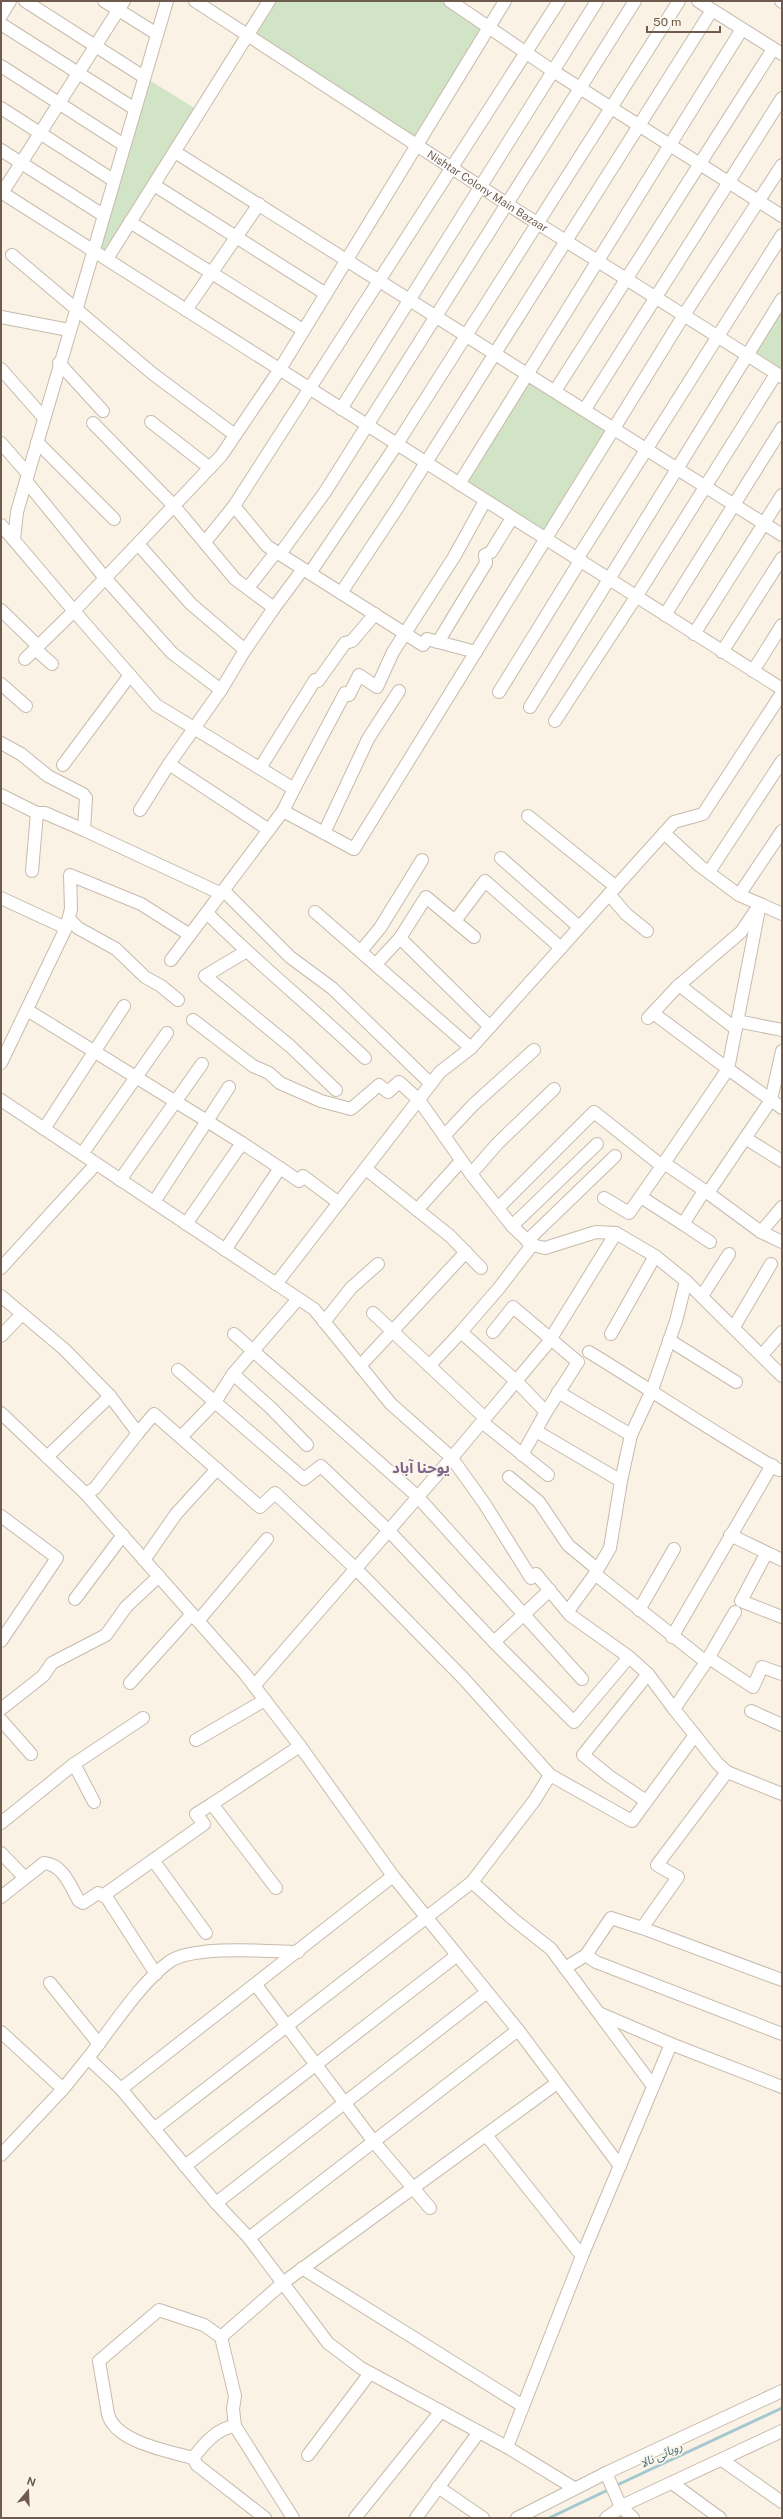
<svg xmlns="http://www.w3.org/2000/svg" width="783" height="2519" viewBox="0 0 783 2519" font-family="'Public Sans','Noto Sans Arabic',sans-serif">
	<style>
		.green { fill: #d1e4c6 }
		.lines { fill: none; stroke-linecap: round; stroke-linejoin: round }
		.stream { stroke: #a4c7d0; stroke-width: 3 }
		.minor-casing { stroke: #c8baad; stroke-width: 14 }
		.minor { stroke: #fff; stroke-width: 12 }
		.labels { text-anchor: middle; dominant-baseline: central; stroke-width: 3.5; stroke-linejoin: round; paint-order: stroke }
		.street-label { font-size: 11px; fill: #6e5b4e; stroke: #fcf6eb }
		.water-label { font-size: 12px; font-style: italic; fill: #4b747f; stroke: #fcf6eb }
		.district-label { font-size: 15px; font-weight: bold; fill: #7f668b; stroke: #fcf6eb }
	</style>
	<rect width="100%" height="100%" fill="#f9f2e5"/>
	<path class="green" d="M269,1H450L489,26L417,144L249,36Z
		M144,77L201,112L107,259L92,250Z
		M782,299V377L747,355Z
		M526,372L615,429L546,539L459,484Z"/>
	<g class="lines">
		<path class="stream" d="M615,2486L782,2408
			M549,2518L610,2489"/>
		<defs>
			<g id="minor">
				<path d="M25,1L144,77"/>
				<path d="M104,1L157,34"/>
				<path id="s1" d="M195,1L507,204L782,377"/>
				<path d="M450,1L553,71L782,216"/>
				<path d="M505,1L280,369L221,456L74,611L156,705L294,789L283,811L354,849L684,315L782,165"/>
				<path d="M698,1L782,54"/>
				<path d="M781,1L782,2"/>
				<path d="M1,16L10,1"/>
				<path d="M1,24L135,109"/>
				<path d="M1,66L124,145"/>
				<path d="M1,108L113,180"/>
				<path d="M1,150L103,215"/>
				<path d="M175,152L782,535"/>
				<path d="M154,185L326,294"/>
				<path d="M1,192L782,689"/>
				<path d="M2,193L124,1"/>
				<path d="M130,222L303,330"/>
				<path d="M12,255L153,374L235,435"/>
				<path d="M107,259L269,1"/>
				<path d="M186,310L259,204"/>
				<path d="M1,317L69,330"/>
				<path d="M59,363L103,411"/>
				<path d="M1,369L44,418"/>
				<path d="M555,391L773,49"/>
				<path d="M341,409L597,1"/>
				<path d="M585,409L782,98"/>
				<path d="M151,422L210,468"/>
				<path d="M93,423L174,506L235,579L274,608L245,650"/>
				<path d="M37,442L114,519"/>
				<path d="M1,443L28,474"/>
				<path d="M26,481L105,578L172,653L221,690L169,764L269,830"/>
				<path d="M459,484L742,29"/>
				<path d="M234,506L559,1"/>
				<path d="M1,525L74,611L25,659"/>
				<path d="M14,539L17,512L26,481L167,1"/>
				<path d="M205,542L234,506L267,546L423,645L427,639L476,652"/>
				<path d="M138,544L191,604L245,650L221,690"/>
				<path d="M280,554L325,492L635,1"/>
				<path d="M577,559L782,235"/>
				<path d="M310,573L397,444L679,1"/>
				<path d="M248,588L276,552"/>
				<path d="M341,593L396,510L712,10"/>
				<path d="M274,608L303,569"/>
				<path d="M1,610L38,646"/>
				<path d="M665,615L782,428"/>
				<path d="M694,634L782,495"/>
				<path d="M438,642L486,563L485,555L491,552L512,518"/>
				<path d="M35,649L52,664"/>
				<path d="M722,652L782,558"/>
				<path d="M753,671L782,625"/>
				<path d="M1,684L26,706"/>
				<path d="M499,692L580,561"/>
				<path d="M530,707L782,299"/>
				<path d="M555,721L636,597L776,374"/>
				<path d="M1,743L21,754L48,776L83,794L86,798L84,830"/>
				<path d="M63,765L130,675"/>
				<path d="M260,768L315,680L318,681L345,643L352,641L375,614"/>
				<path d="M294,789L345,693L349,695L359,675L377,687L393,652L454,557L485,501"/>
				<path d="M1,795L37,813L32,871"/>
				<path d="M140,810L169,764"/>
				<path d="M37,813H45L84,830L222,894"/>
				<path d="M528,816L616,887"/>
				<path d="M324,833L368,739L399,691"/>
				<path d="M664,833L700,866L739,895L782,831"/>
				<path d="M501,858L579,927"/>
				<path d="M709,872L782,761"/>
				<path d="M224,891L290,957L332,988L431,1084"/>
				<path d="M609,894L626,914L647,931"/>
				<path d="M739,895L760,904L728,1069L771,1100L782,1051"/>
				<path d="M1,898L66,928"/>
				<path d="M315,912L471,1048"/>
				<path d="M207,913C258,964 313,1008 365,1058"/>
				<path d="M69,919L78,928L116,949L145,977L161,986L178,1000"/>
				<path d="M455,921L485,881L561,948"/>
				<path d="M400,938L426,897L474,937"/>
				<path d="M361,951L380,928L422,860"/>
				<path d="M245,952L205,976L290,1046L336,1090"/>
				<path d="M171,960L283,811"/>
				<path d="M376,964L400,938L490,1027"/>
				<path d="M679,985L736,1029"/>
				<path d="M27,1010L207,1121L229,1087"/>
				<path d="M653,1013L728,1069L662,1166"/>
				<path d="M648,1018L677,987L741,932L760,904L782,914"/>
				<path d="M193,1020L253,1066L269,1073L280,1083L321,1101L351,1109L379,1085L388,1092L399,1082L419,1100L471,1174L512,1226L532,1245L545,1248L596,1232L616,1233L655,1256L686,1281L782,1376"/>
				<path d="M737,1021L782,1030"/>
				<path d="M1,1063L66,928L71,909L70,875L141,904L190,935"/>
				<path d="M1,1100L314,1309L391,1404L451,1457L484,1503L531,1578L536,1574L570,1615L629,1657L648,1674L674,1709"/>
				<path d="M44,1129L124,1006"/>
				<path d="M444,1136L473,1105L534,1050"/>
				<path d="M745,1138L782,1161"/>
				<path d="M82,1154L167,1033"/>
				<path d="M664,1163L708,1193L771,1100L782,1108"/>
				<path d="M366,1169L450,1236L481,1268"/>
				<path d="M471,1174L497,1144L554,1089"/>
				<path d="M120,1180L202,1064"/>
				<path d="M708,1193L761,1232L782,1207"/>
				<path d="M641,1197L683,1224L704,1191"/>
				<path d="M154,1202L207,1121L242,1143"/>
				<path d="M498,1208L594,1112L662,1166L629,1213L604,1198"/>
				<path d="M417,1210L461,1161"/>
				<path d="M186,1224L242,1143L280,1168"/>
				<path d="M683,1224L710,1242"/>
				<path d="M512,1226L597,1144"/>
				<path d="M761,1232L782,1242"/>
				<path d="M527,1241L615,1156"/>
				<path d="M225,1250L280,1168L299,1181L303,1176L339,1203"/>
				<path d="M1,1268L96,1164"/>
				<path d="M276,1284L440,1072L471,1048L674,822L703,814L782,693"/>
				<path d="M1,1296L64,1349L110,1396L138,1433L154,1414L260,1507L275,1493L356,1569L464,1679L550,1775L632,1821L695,1735"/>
				<path d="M702,1296L729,1254"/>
				<path d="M373,1313L485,1418"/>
				<path d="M324,1322L351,1288L378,1264"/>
				<path d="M734,1327L771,1264"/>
				<path d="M461,1332L499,1288L532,1245"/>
				<path d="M493,1332L513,1307L578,1362L546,1412"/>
				<path d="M234,1334L417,1496L582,1679"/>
				<path d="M611,1334L655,1256"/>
				<path d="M1,1336L22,1314"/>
				<path d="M669,1340L736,1382"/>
				<path d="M589,1352C653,1391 714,1433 779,1470"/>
				<path d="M762,1355L782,1332"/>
				<path d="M360,1366L466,1252"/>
				<path d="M429,1366L461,1332L516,1381L546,1412L522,1455"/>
				<path d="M178,1370L304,1479L321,1466L388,1530L494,1642L550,1590"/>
				<path d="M233,1374L298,1299"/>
				<path d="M558,1392L631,1435"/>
				<path d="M1,1413L86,1494L245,1674L300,1746L393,1876L518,2030L620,2166"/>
				<path d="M482,1422L548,1475"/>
				<path d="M536,1431L621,1481L610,1548L595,1574L568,1611"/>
				<path d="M181,1437L215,1402L233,1374L271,1408L307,1445"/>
				<path d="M47,1457L110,1396"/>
				<path d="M509,1477L539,1502L568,1545L597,1569"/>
				<path d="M621,1481L631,1435L652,1390L676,1321L686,1281"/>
				<path d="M86,1494L95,1488L138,1433"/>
				<path d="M1,1516L57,1558L1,1641"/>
				<path d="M730,1535L782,1560"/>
				<path d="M766,1554L741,1601L782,1617"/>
				<path d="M144,1560L176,1514L217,1469"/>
				<path d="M595,1574L706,1662L674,1709L718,1764L727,1772L782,1794"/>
				<path d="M75,1599L123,1535"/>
				<path d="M639,1610L674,1549"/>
				<path d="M198,1621L267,1539"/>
				<path d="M672,1637L772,1465"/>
				<path d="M494,1642L574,1722L629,1657"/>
				<path d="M709,1658L753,1687L762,1667L782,1674"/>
				<path d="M706,1662L735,1612"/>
				<path d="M130,1683L192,1614"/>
				<path d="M254,1686L455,1454L548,1343L616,1233"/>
				<path d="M1,1709L43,1676L52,1663L106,1635L126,1607L159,1576"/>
				<path d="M751,1711L782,1725"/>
				<path d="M1,1720L31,1754"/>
				<path d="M196,1740L265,1700"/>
				<path d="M74,1764L143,1718"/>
				<path d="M646,1801L609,1776L583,1755L648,1674"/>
				<path d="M1,1823L74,1764L94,1802"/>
				<path d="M1,1853L25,1878"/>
				<path d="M153,1860L206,1933"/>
				<path d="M472,1882L534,1801L550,1775"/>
				<path d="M276,1888L212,1804L300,1746"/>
				<path d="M104,1895L204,1824L196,1814L212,1804"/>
				<path d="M1,1897L44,1863C64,1865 70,1886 79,1901L83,1903L98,1893L107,1898L156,1974"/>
				<path d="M642,1928L782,1980"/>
				<path d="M586,1955L611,1918L642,1928L678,1877L657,1865L727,1772"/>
				<path d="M565,1968L586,1955L596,1962L782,2034"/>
				<path d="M50,1983L99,2044"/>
				<path d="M256,1985L374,2142L430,2208"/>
				<path d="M601,2014L671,2044"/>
				<path d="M1,2032L63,2089"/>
				<path d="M88,2058C111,2029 140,1983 169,1962C193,1945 267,1951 298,1952"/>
				<path d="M121,2089L393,1876"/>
				<path d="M154,2129L472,1882L513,1919L551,1949L653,2086"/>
				<path d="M486,2135L582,2256"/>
				<path d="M1,2155L63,2089L88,2058L121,2089L216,2203L249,2238L328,2343L361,2368L507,2447L574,2488"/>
				<path d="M185,2166L456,1956"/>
				<path d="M216,2203L487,1992"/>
				<path d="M249,2238L518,2030"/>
				<path d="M302,2268L523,2406"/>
				<path d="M221,2337L284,2282L557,2083"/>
				<path d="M235,2426C217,2428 204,2444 193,2458L197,2465L265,2518"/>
				<path d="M507,2447L582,2256L671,2044L782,2087"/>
				<path d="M308,2455L370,2373"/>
				<path d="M193,2458C168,2451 115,2442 108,2414L99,2361L159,2310L204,2325L221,2337L235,2396L233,2409L235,2426L293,2518"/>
				<path d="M722,2460L782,2502"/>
				<path d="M606,2473L621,2507L633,2518"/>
				<path d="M672,2483L720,2518"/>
				<path d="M438,2487L483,2518"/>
				<path d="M355,2518L441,2411"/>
				<path d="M416,2518L479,2432"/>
				<path d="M517,2518L606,2473L782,2391"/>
				<path d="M606,2518L626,2504L782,2431"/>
			</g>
		</defs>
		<use href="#minor" class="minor-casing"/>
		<use href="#minor" class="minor"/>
	</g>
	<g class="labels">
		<g class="street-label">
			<text stroke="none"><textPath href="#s1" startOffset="349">Nishtar Colony Main Bazaar</textPath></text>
		</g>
		<g class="water-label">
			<text transform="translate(661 2455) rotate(-25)">روہائی نالا</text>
		</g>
		<g class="district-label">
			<text x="421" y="1467">یوحنا آباد</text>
		</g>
	</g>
	<rect width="783" height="2519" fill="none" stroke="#6e5b4e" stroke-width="4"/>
	<g transform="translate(28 2491) rotate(19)" stroke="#fcf6eb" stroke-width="3" paint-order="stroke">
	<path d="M0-3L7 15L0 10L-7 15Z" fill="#6e5b4e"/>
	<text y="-6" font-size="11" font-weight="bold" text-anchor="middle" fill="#6e5b4e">N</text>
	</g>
	<path d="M647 26v6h73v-6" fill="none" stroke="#6e5b4e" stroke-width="2"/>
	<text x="653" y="26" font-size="12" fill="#6e5b4e" stroke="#fcf6eb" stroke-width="3" paint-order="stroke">50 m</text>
</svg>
